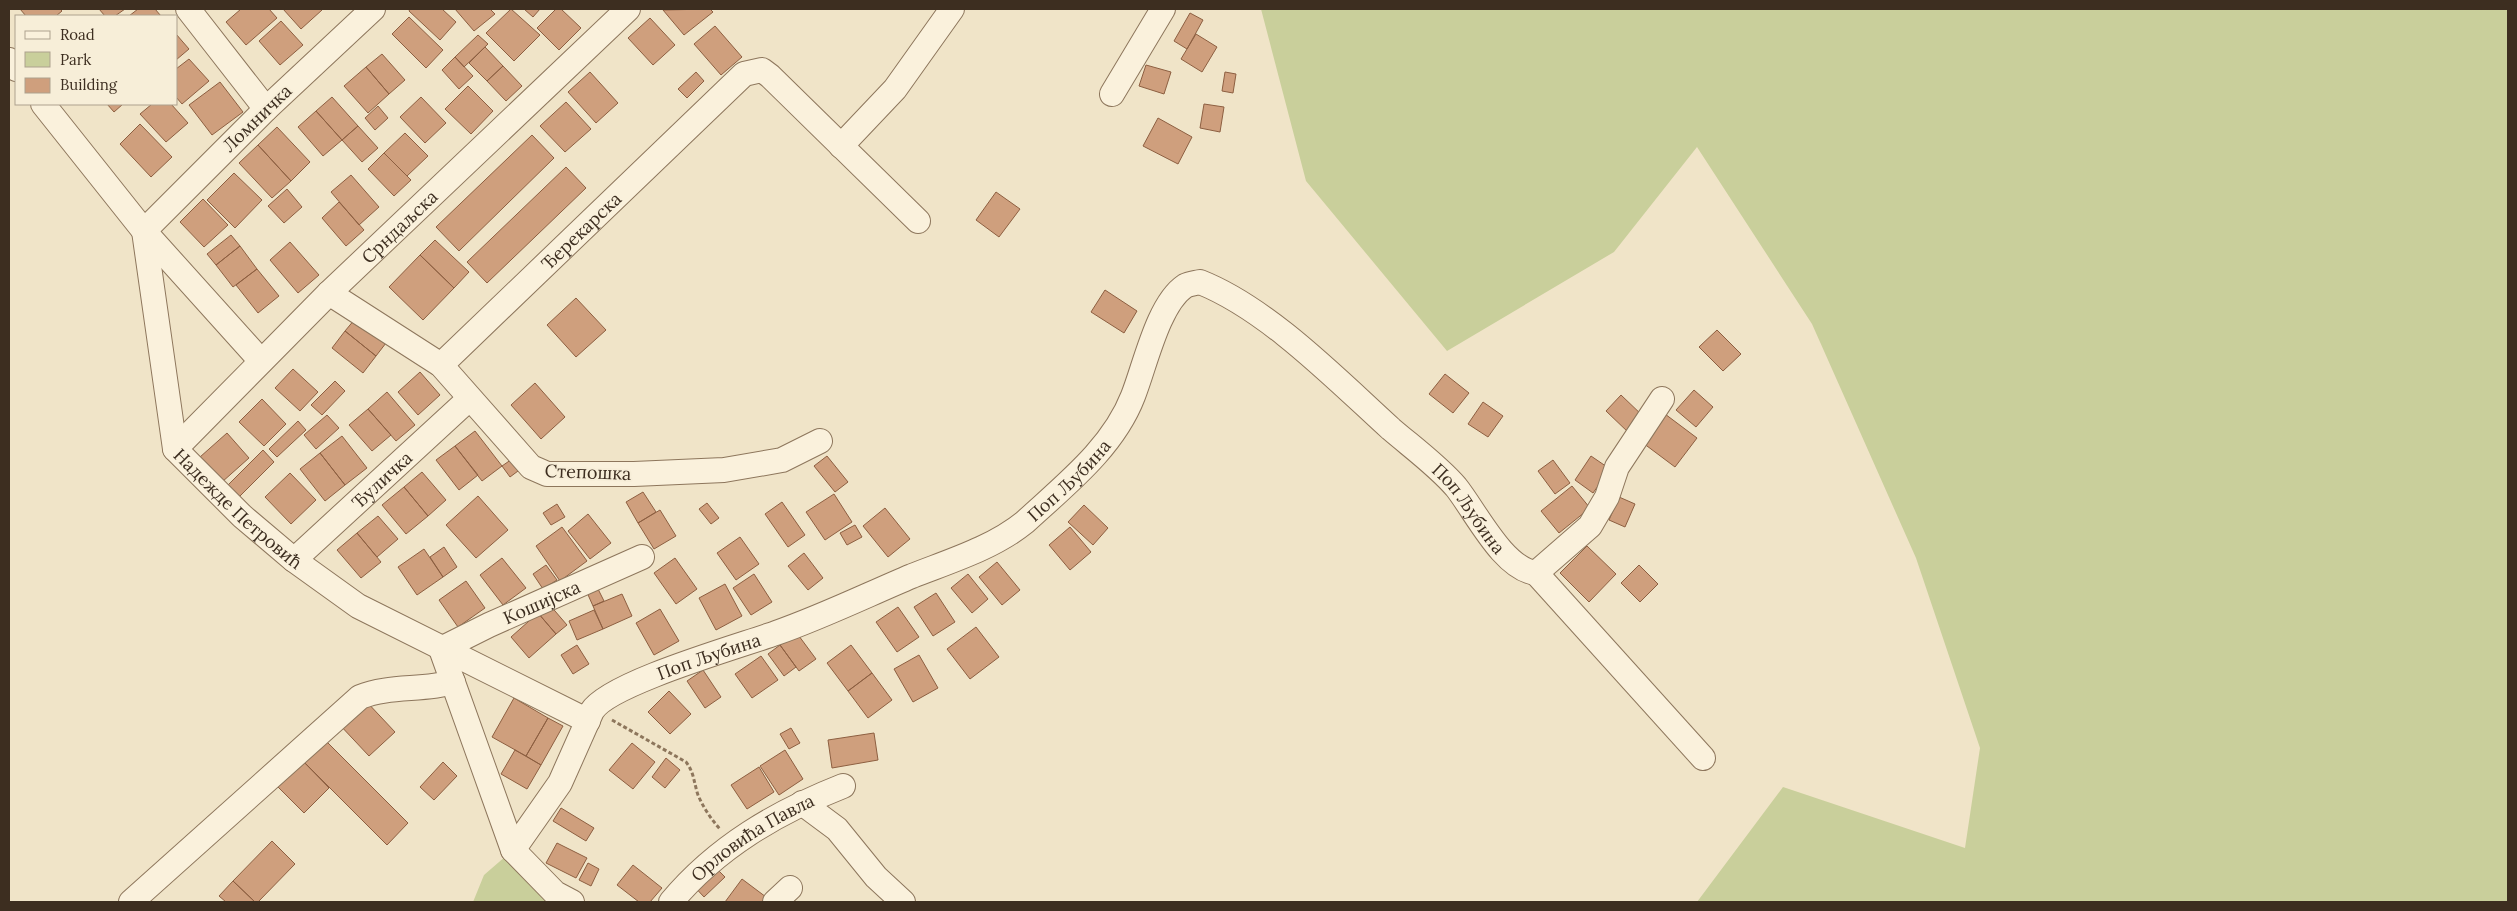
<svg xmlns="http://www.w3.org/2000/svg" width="2517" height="911" viewBox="0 0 2517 911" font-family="Lora,serif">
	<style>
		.green { fill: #c9cf9b }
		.building { fill: #cf9f7d; stroke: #8d5f41 }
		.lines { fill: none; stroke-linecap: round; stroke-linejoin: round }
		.minor-casing { stroke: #8d765c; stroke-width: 26 }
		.path { stroke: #8d765c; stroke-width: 3; stroke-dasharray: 4 2.5; stroke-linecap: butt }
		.minor { stroke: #faf1dc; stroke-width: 24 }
		.labels { text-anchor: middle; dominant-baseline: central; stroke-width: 4; stroke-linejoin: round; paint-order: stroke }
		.street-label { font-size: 18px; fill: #3d2e20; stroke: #f7eed8 }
	</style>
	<rect width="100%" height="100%" fill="#f0e4c8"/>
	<path class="green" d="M1261,9H2508V902H1697L1783,787L1965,848L1980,748L1916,558L1812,324L1697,147L1614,252L1447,351L1306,181Z
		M513,850L572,902H473L484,875Z"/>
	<path class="building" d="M20,9H60L62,11L56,16H26Z
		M99,9H125L115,16H105Z
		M138,9H155L161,16H129Z
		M241,9H269L277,18L246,45L226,22Z
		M283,9H321L322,10L301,29Z
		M410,9H442L456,22L440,40L409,11Z
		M455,9H490L495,14L474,31Z
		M511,9L540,35L514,61L486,33Z
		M524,9H540L533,17Z
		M556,9H561L581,28L559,50L537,28Z
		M710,9L713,12L684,35L663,10Z
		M1190,13L1203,20L1187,49L1174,41Z
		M409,17L443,50L426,68L392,34Z
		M650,18L675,45L653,65L628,38Z
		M281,21L303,45L280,65L259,41Z
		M715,26L742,57L721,75L694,44Z
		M176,34L189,49L176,60Z
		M1196,34L1217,47L1202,72L1181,59Z
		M478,35L488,44L464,67L455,57Z
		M485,47L503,66L487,81L469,63Z
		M382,54L405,80L389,94L366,67Z
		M455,57L473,76L459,89L442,70Z
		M189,59L209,81L182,104L176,97V69Z
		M1146,65L1171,72L1164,94L1139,86Z
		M503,66L522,86L506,101L487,81Z
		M366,67L389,94L368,113L344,86Z
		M590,72L618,103L596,123L568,92Z
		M696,72L704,81L687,98L678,89Z
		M1225,72L1236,74L1233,93L1222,91Z
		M220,82L243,112L212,135L189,105Z
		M468,86L493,111L471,134L445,109Z
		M332,97L358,126L342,140L316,111Z
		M421,97L446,123L425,143L400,117Z
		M566,102L591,129L565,152L540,126Z
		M107,104H123L114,112Z
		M152,104H171L188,123L166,142L140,114Z
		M1204,104L1224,107L1220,132L1200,128Z
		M378,106L388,118L375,130L365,118Z
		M316,111L342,140L323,156L298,127Z
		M1158,118L1192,137L1178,164L1143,146Z
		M140,124L172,157L151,177L120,144Z
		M358,126L378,148L362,162L342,140Z
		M277,127L310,162L291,181L258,145Z
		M405,133L428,156L407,176L384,153Z
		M532,135L554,158L459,251L436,227Z
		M258,145L291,181L272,198L239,163Z
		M384,153L411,180L394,196L368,169Z
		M566,167L586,188L487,283L467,262Z
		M234,173L262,200L235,228L207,200Z
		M351,175L379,207L359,225L331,192Z
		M287,189L302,207L284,223L268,206Z
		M996,192L1020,209L999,237L976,220Z
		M203,199L228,225L204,247L180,222Z
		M339,202L364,230L346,246L322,218Z
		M231,235L240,246L216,265L207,254Z
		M435,240L469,272L454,288L420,255Z
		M290,242L319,275L298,293L270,260Z
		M240,246L257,269L233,287L216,265Z
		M420,255L454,288L423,320L389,287Z
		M257,269L279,296L258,313L236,285Z
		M1105,290L1137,311L1124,333L1091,312Z
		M576,298L606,330L576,357L547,325Z
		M355,319L386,343L376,356L345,331Z
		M1717,330L1741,354L1723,371L1699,347Z
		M345,331L376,356L363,373L332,348Z
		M293,369L318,392L300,411L275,388Z
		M420,372L440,395L418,415L398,392Z
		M1445,374L1469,393L1453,413L1429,394Z
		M335,381L345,391L322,415L311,405Z
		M535,383L565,417L541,439L511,405Z
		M1694,390L1713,407L1696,427L1676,410Z
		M387,392L415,425L396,441L368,409Z
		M1621,395L1644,417L1629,433L1606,411Z
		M262,399L286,424L264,446L239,422Z
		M1483,402L1503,416L1488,437L1468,424Z
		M368,409L391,435L372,451L349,425Z
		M1665,414L1697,438L1675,467L1643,443Z
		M327,415L339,428L316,449L304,435Z
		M298,421L306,430L277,457L269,449Z
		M475,431L502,466L482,481L455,446Z
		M227,433L249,458L222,482L200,457Z
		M342,436L367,468L345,485L320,453Z
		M455,446L478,475L459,490L436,460Z
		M263,450L274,462L239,497L228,485Z
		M320,453L345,485L325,501L300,469Z
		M827,456L848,482L835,492L814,466Z
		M1591,456L1610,469L1593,493L1575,480Z
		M515,457L522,468L510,477L502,466Z
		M1553,460L1570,483L1555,494L1538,471Z
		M422,472L446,500L428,516L404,487Z
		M290,473L316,500L291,524L265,497Z
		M1572,486L1590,508L1559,533L1541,511Z
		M404,487L428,516L406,534L382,505Z
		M643,492L656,512L638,523L626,502Z
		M834,494L852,522L825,540L806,512Z
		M478,496L508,530L476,558L446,525Z
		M1619,497L1635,504L1625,527L1609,520Z
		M782,502L805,535L788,547L765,514Z
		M707,503L719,518L711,524L699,509Z
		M557,504L565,517L551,525L543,513Z
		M1084,505L1108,528L1093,545L1068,522Z
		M885,508L910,539L888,557L863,526Z
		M660,510L676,536L654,549L638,523Z
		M588,514L611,543L590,559L568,531Z
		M378,516L398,539L377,557L357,533Z
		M855,525L862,537L847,545L840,533Z
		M562,527L587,561L560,581L536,546Z
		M1070,527L1091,552L1070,570L1049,545Z
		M357,533L381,562L361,578L337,550Z
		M740,537L759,564L736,580L717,553Z
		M1587,546L1616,574L1589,602L1560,573Z
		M444,547L457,567L443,577L430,557Z
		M424,549L443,577L417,595L398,567Z
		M804,553L823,578L808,590L788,566Z
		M502,558L526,588L503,605L480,575Z
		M675,558L697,589L676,604L654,573Z
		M997,562L1020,590L1002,605L979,577Z
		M546,565L557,580L543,589L533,574Z
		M1639,565L1658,584L1640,602L1621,583Z
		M754,574L772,602L751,615L733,588Z
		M968,574L988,599L972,613L951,588Z
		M466,581L485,608L458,627L439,600Z
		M595,583L604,601L593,606L585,588Z
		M725,584L742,616L716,630L699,598Z
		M936,593L955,622L933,636L914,607Z
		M622,594L632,616L603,629L593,606Z
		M549,604L567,625L556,634L538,613Z
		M898,607L919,637L897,652L876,622Z
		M660,609L679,641L654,655L636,623Z
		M594,610L603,629L577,640L569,621Z
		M538,613L556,634L529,658L511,637Z
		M976,627L999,657L970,679L947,649Z
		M796,632L816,659L799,671L780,645Z
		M577,645L589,664L573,674L561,655Z
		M780,645L796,667L784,676L768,654Z
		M851,645L872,673L848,691L827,663Z
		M919,655L938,688L913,702L894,669Z
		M761,656L778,680L752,698L735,674Z
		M703,670L721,697L705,708L687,681Z
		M872,673L892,700L868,718L848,691Z
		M669,691L691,714L670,734L648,712Z
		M514,698L548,718L526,756L492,737Z
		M364,699L395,732L369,756L338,723Z
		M548,718L563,726L541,765L526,756Z
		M791,728L800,743L789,749L780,734Z
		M874,733L878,760L832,768L828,740Z
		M321,736L408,823L387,845L299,757Z
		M632,743L655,762L633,789L609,770Z
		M515,750L541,765L527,789L501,774Z
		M785,750L803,779L779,795L760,766Z
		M299,757L329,788L304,813L274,783Z
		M666,758L680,770L665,788L652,777Z
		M443,762L457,776L434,800L420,787Z
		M759,767L774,792L747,809L731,785Z
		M561,808L594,828L586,841L553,821Z
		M272,841L295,864L258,902H255L233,881Z
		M557,843L587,858L576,878L546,863Z
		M588,863L599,869L591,886L579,880Z
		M633,865L662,888L650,902H639L617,885Z
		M713,865L725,877L704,897L692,884Z
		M742,879L766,897L762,902H725Z
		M233,881L255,902H226L219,896Z"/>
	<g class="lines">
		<defs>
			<g id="minor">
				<path d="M188,9L266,109"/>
				<path id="s1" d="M373,9L266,109L144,231L175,449L242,516L294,560L358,606L588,721"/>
				<path d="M9,60L16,69"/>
				<path d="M1112,94L1163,9"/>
				<path d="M43,104L144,231L261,361"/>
				<path d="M841,146L895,89L952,9"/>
				<path d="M329,293L441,365L531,467L547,474H634L724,470L782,460L820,441"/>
				<path id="s2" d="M441,365L744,74L762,70L770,76L918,221"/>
				<path id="s3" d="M175,449L329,293L628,9"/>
				<path id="s4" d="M294,560L469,399"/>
				<path d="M1536,573L1703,758"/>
				<path d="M802,803L837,829L876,877L903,902"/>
				<path id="s5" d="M513,850L560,783L592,711C609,683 740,646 776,633C822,617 867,595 912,576C950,561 993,548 1025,522C1065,485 1113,448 1133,396C1145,366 1158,304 1185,286C1189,284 1196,283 1200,282C1268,309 1336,379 1391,429C1412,447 1438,466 1456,487C1476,512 1503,569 1536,573L1590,526L1607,497L1617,467L1662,399"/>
				<path d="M131,902L360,697C389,685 423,691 453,682"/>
				<path id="s6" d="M572,902L555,893L513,850L441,649L489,625L642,557"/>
				<path id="s7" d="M671,902C717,847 777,812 843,786"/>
				<path d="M775,902L790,888"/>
			</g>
		</defs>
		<use href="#minor" class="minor-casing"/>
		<path class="path" d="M612,720L686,762C694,772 694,783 698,795C703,807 711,819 720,829"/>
		<use href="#minor" class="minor"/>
	</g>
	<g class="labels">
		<g class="street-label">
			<text transform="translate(257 118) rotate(-44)">Ломничка</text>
			<text stroke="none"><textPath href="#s3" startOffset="316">Срндаљска</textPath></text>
			<text stroke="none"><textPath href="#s2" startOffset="194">Ђерекарска</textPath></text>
			<text transform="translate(588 472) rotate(2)">Степошка</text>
			<text stroke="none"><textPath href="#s5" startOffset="696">Поп Љубина</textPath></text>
			<text stroke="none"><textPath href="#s4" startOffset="119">Ђуличка</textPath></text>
			<text stroke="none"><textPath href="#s1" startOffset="626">Надежде Петровић</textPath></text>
			<text stroke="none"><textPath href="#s5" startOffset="1296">Поп Љубина</textPath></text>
			<text stroke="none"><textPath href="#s6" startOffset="404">Кошијска</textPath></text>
			<text stroke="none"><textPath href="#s5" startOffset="291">Поп Љубина</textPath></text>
			<text stroke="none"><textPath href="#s7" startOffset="105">Орловића Павла</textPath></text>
		</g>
	</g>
	<rect width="2517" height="911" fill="none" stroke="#3d2e20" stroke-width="20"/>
	<rect x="15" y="15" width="162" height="90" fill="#f7eed8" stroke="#ada18e"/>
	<rect x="25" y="31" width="25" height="8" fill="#faf1dc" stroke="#ada18e"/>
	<text x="60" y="40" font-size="15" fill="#3d2e20">Road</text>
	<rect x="25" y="52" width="25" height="15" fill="#c9cf9b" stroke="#ada18e"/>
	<text x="60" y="65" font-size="15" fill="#3d2e20">Park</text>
	<rect x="25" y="78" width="25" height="15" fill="#cf9f7d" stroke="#ada18e"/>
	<text x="60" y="90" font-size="15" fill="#3d2e20">Building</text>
</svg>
